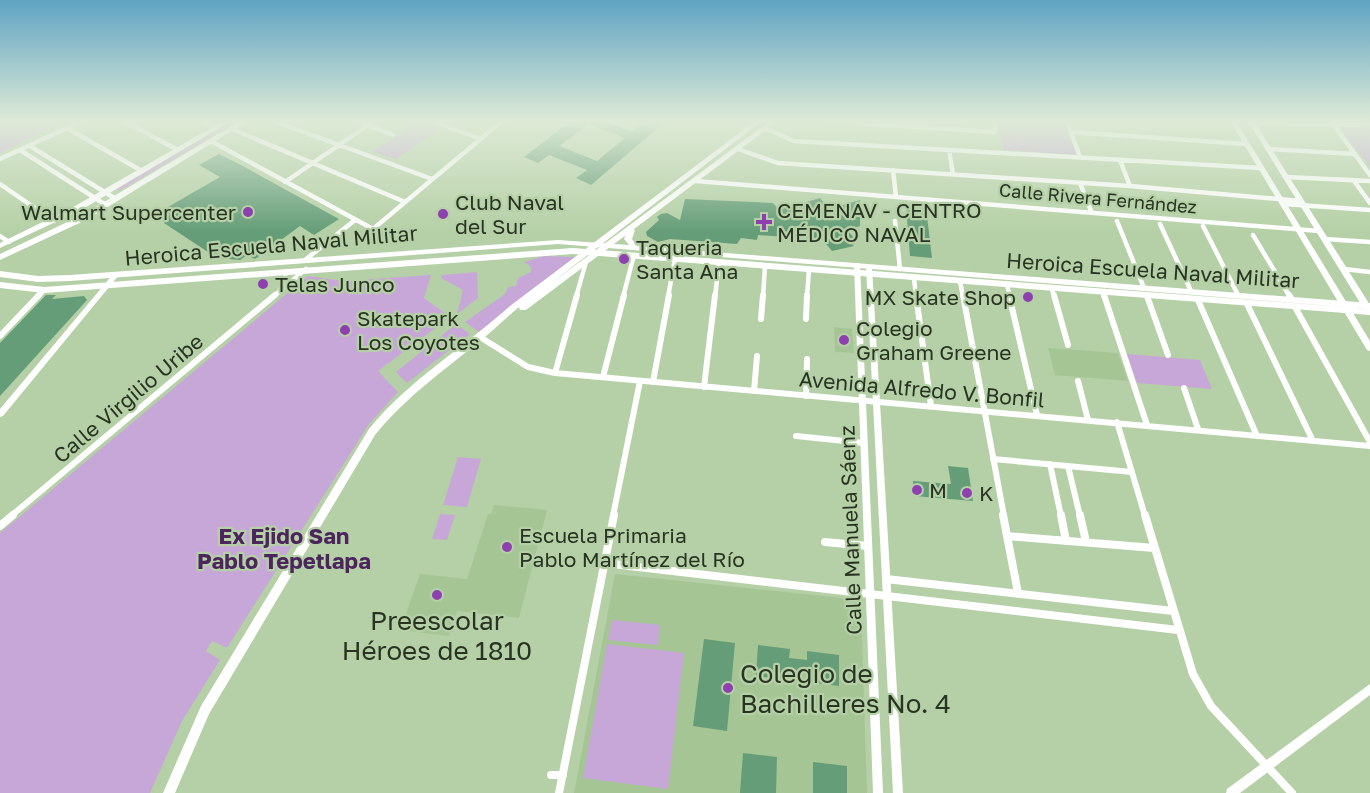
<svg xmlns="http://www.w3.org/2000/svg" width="1370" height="793" viewBox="0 0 1370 793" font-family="'Golos Text',sans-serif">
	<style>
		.built { fill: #a6c595 }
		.green { fill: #c7a7d7 }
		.building { fill: #659d78; fill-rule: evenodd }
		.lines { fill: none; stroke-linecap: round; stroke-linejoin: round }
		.minor-far2 { stroke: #fff; stroke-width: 4.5 }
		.minor-far1 { stroke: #fff; stroke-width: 6 }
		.minor { stroke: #fff; stroke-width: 8 }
		.tertiary { fill: #fff; fill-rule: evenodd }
		.secondary { fill: #fff; fill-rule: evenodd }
		.primary { fill: #fff; fill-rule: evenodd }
		.poi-dot { fill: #8f40b0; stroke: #b5d0a6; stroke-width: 2 }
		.labels { text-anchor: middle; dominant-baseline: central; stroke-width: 4.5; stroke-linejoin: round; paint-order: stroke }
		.far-street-label { font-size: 18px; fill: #283322; stroke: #b5d0a6 }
		.poi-label { font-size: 21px; fill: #283322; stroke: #b5d0a6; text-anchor: start }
		.street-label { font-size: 21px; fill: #283322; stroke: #b5d0a6 }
		.neighbourhood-label { font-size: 22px; font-weight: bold; fill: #4b255c; stroke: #b5d0a6 }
		.near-poi-label { font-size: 26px; fill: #283322; stroke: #b5d0a6 }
	</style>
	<rect width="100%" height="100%" fill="#b5d0a6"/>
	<path class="built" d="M834,327L852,329L854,353L835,352Z
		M1048,348L1118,353L1128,381L1055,375Z
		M494,505L547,510L519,618L457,611L449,636L400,630L420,574L467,579L488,514H491Z
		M615,574L861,600L867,793H574Z"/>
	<path class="green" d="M0,121H65L0,153Z
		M232,121H239L119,191L116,189Z
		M418,121L439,129L396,159L373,152Z
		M999,121H1064L1076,155L1004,150Z
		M1338,127H1370V166Z
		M544,256L577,257L479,332L465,322L505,294L508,287L516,286L518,278L531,272V267L524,262Z
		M477,272L478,298L457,314L463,290L441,278L442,275Z
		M431,275L424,298L450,317L378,371L398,392L369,424L227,648L212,641L206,651L220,660L182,721L150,793H0V533L308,276L343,281Z
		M456,324L470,334L407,383L396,372Z
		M1127,354L1200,360L1212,389L1137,383Z
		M458,457L481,459L467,507L443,505Z
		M440,514L455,515L447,540L432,539Z
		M612,620L660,625L658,645L608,640Z
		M607,644L684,653L668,789L583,778Z"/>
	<path class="building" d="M571,121H605L632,132L645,121H666L591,185L576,178L587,170L549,155L538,163L524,157ZM589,124L625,138L597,161L559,146Z
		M219,154L241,165L339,219L314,235L300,226L255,259L247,255L240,260L217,258L164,223L165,214L172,210L168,207L220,177L199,165Z
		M820,198L829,209L860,200V226L847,230L856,240L850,242L854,246L832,251L821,238L804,242L800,238L758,235L757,240L741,238L737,244L670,239L658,242L647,236L646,232L659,220L657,217L661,214L667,213L680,220L685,199L773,203L779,210Z
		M906,207L926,208L932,258L910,256Z
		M46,295H56L52,299L84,296L87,300L0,396V343Z
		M948,466L968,468L973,501L914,496L913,481L951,484Z
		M704,639L735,643L727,731L693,726Z
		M758,645L790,649L789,658L807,660V651L839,655V686L807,682V672L789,670V680L756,676Z
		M743,753L777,757L776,793H740Z
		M813,762L847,766V793H813Z"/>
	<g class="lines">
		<path class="minor-far2" d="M124,121L178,150
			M203,121L216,128
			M274,121L432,179
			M357,121L393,135
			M432,121L481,139
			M825,121L995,132V121
			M1067,121L1080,157
			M1251,123L1370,125
			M1333,124L1370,175
			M67,128L142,171
			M765,128L794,141L1261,168
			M232,129L405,202
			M1071,132L1246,144
			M211,141L373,229L502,121
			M30,146L116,199
			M738,149L778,163L1130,186L1301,201
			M1268,149L1355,154
			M20,150L106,205
			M949,150L953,174
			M0,159L82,121
			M1120,160L1130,186
			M893,170L896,197
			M1286,177L1370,181
			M696,181L1319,231
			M1354,181L1370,203
			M285,182L374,121
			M1080,183L1091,211
			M0,184L54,221
			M1284,204L1370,210
			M895,221L900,269
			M1117,221L1144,288
			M1160,224L1191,291
			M1203,226L1238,295
			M1253,235L1290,297
			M0,236L9,242
			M1325,239L1370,242
			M305,260L355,220
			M1344,269L1370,272
			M914,278L916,297
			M960,281L963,297
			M1007,285L1010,297
			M280,289L287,271
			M1052,289L1054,297
			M1103,293L1104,297
			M38,297L44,290
			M273,297L306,269
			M576,297L586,262
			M623,297L634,255
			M668,297L675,259
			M715,297L719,262
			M763,297L765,266
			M807,297L809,269"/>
		<path class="minor-far1" d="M916,295L931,406
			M963,295L1004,516
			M1009,295L1037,415
			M1054,295L1068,345
			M1104,295L1147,425
			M1289,295L1291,298
			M1147,296L1168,355
			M1198,300L1257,436
			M1247,304L1313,441
			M1295,307L1370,442
			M761,319L763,295
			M806,319L807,295
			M0,336L39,295
			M480,337L528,367L555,373L1370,446
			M555,373L577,295
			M603,377L624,295
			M1078,381L1088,420
			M653,382L669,295
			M704,387L715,295
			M1184,388L1198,429
			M754,391L757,356
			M806,396L807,359
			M1117,422L1145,516
			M796,436L864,443
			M993,459L1132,472
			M1050,464L1061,516
			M1068,466L1080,516
			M11,516L275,295
			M613,516L640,381"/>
		<path class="minor" d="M1003,515L1018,593
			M1061,515L1066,541
			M1080,515L1086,542
			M1145,515L1193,674L1211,706L1292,793
			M0,526L13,515
			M1007,536L1154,548
			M825,542L868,546
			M604,563L1178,630
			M886,579L1173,611
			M551,775H563
			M559,793L614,515"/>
		<path class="tertiary" d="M855,263H859L860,265L883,793H873L854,265Z
			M867,265H871L872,267L903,793H893L866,267Z
			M114,273H116L119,275L3,416L0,417V409Z
			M1370,684V695L1240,793H1226L1227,789Z"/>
		<path class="secondary" d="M755,121H762L550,284L770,121H778L526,310H520L519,307C506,318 494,330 480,341C442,372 407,396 375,435L209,714L175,793H163L201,706L369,429C409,380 463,348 510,306Z
			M1230,121H1236L1370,341V351L1367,350Z
			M1248,121H1254L1370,305V315L1367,314Z"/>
		<path class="primary" d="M223,121H231L81,210L0,248V243L75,206Z
			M240,121H248L88,219L0,260V254L82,215Z
			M628,228H631L635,230L632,239L637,246L1370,303V309L558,244L70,281L38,282L0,277V271L38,276L70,275L558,240L629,245L624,239Z
			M573,248L1370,309V315L573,254L44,293L0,288V282L44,287Z"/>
	</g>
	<linearGradient id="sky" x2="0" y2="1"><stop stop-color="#5fa3c2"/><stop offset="0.52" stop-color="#deead7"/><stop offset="1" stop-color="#deead7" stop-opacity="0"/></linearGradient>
	<rect width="1370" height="232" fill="url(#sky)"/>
	<g class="poi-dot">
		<circle cx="248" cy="212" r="6"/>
		<circle cx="443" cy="214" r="6"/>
		<path d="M761 213h6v6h6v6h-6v6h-6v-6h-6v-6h6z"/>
		<circle cx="624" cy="259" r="6"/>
		<circle cx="263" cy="284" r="6"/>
		<circle cx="1028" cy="297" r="6"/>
		<circle cx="345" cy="330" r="6"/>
		<circle cx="844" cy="340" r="6"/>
		<circle cx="917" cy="490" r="6"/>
		<circle cx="967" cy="493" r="6"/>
		<circle cx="507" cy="547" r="6"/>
		<circle cx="437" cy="595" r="6"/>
		<circle cx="728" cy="688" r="6"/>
	</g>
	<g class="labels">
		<g class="far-street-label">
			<text transform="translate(1098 198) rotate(5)">Calle Rivera Fernández</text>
		</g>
		<g class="poi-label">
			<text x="455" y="202">Club Naval<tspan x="455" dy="24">del Sur</tspan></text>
			<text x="777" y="210">CEMENAV - CENTRO<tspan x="777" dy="24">MÉDICO NAVAL</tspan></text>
			<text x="236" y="212" text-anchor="end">Walmart Supercenter</text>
			<text x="636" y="247">Taqueria<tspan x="636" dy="24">Santa Ana</tspan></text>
			<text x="275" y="284">Telas Junco</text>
			<text x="1016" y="297" text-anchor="end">MX Skate Shop</text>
			<text x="357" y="318">Skatepark<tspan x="357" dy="24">Los Coyotes</tspan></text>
			<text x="856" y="328">Colegio<tspan x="856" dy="24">Graham Greene</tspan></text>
			<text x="929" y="490">M</text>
			<text x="979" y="493">K</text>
			<text x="519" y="535">Escuela Primaria<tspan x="519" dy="24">Pablo Martínez del Río</tspan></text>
		</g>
		<g class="street-label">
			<text transform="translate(271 245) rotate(-5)">Heroica Escuela Naval Militar</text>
			<text transform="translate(1153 270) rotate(4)">Heroica Escuela Naval Militar</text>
			<text transform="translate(922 389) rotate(5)">Avenida Alfredo V. Bonfil</text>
			<text transform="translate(128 398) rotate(-40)">Calle Virgilio Uribe</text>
			<text transform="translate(850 530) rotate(-92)">Calle Manuela Sáenz</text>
		</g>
		<g class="neighbourhood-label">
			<text x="284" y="535">Ex Ejido San<tspan x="284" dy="25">Pablo Tepetlapa</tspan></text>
		</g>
		<g class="near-poi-label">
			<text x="437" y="620">Preescolar<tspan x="437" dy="30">Héroes de 1810</tspan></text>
			<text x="740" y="673" text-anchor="start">Colegio de<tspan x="740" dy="30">Bachilleres No. 4</tspan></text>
		</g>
	</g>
</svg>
